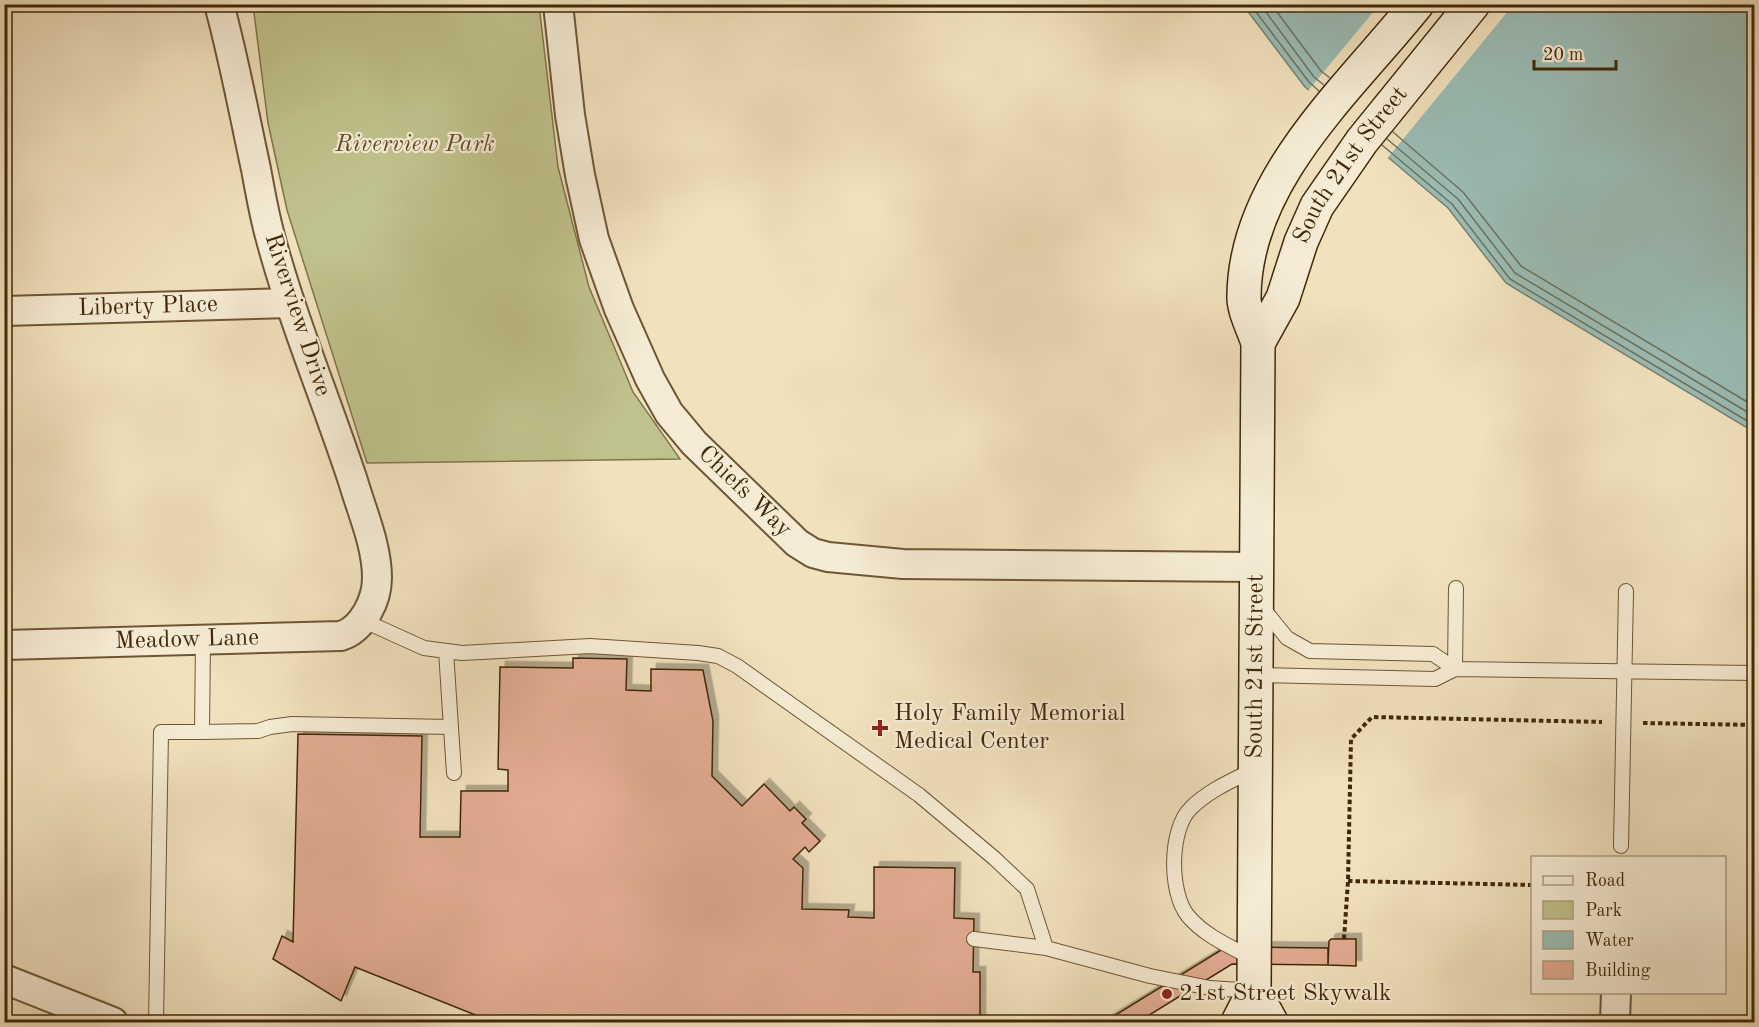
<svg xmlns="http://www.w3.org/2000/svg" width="1759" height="1027" viewBox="0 0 1759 1027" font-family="'Old Standard TT',serif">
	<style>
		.green { fill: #c0c28d; stroke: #81754a; stroke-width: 1.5 }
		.water { fill: #9bbdb6; stroke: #778170; stroke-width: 1.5 }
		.pier { fill: #f1e2be }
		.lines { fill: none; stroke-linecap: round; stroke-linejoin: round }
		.shore { stroke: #6e725e; stroke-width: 1.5 }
		.building { fill: #e3ad94; stroke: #422807; stroke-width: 1.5; filter: url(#shadow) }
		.lane-casing { stroke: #6e5635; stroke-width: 16 }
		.street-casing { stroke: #6e5635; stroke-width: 32 }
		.secondary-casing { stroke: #422807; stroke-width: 36 }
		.path { stroke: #422807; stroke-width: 4; stroke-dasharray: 4.5 3; stroke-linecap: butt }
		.lane { stroke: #f6ecd5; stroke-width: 14 }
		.street { stroke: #f6ecd5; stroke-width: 28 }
		.secondary { stroke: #f6ecd5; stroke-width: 33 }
		.poi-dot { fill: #8f2418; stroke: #f6ecd5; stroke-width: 2 }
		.labels { text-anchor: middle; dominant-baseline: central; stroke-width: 4.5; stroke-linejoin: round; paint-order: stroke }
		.park-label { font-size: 24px; font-style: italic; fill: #624e28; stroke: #f6ecd5 }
		.street-label { font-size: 24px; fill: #422807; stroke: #f6ecd5 }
		.poi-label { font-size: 24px; fill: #422807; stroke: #f6ecd5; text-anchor: start }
	</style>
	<defs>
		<filter id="shadow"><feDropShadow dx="5.5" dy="-5.5" stdDeviation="0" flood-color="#0004"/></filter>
	</defs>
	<rect width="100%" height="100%" fill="#f1e2be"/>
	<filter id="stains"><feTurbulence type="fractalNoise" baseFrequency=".00333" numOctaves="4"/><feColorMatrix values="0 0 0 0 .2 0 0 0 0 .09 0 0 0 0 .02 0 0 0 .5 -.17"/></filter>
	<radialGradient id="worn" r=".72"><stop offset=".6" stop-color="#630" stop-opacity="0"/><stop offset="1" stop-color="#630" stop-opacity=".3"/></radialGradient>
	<path class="green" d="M253,5H539L558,167L589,287L633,392L680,459L367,463L287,210L268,123Z"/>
	<path class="water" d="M1243,5H1754V432L1506,283L1448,208L1305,87Z"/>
	<path class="pier" d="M1379,5H1513L1386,160L1307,92Z"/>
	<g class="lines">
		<path class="shore" d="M1250,4L1309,82L1319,91
			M1260,4L1314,77L1324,85
			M1271,4L1321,71L1330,78
			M1393,132L1463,192L1521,266L1754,406
			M1387,139L1458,199L1515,273L1754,416
			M1382,145L1452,204L1510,279L1754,425"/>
	</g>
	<path class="building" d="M573,658L627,659L626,690L651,691V669L703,670L713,721L712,776L742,806L764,784L790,811L794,807L806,819L802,823L820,841L809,852L805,847L793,859L803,868L802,909L849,910L848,917L874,918V867L955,868L954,918L974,919L973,972H980V1022H493L355,967L341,1001L273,959L282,936L293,942L298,734L422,736L420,837H460L461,791H508V770L498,769L500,667L573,668Z
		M1331,939H1356V966L1328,965L1329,941Z
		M1226,947L1328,948V965L1232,964L1138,1022H1104Z"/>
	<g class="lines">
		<defs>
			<path id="lane" d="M1261,606L1287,638L1310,651L1433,654L1455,669
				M362,620L424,648L462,653L590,646L698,653L718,656L737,666L919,795L994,858L1027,889L1046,948
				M446,651L454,773
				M1455,669L1456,588
				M1256,675L1435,679L1455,669L1754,673
				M202,732L258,731L270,727L292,724L451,727
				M1621,846L1626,591
				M974,939L1046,948L1150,976L1210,988L1254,991
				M1252,958C1229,946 1205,936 1188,916C1169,893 1169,829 1191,808C1208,791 1231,781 1253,770
				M156,1022L161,732H202L203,640"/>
			<g id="street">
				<path id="s1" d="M558,4L570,115L580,175L594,239L619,309L650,379L669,413L694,443L797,543L813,553L828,557L903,564L1256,567"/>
				<path id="s2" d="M4,311L290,303"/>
				<path id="s3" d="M4,645L341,636C363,629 377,600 377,578C377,545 362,512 353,481C326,399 292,319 270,236C264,214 260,191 256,169C244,114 234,59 219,4"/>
				<path d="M4,979L113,1022"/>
				<path d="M1615,1022L1616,992"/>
			</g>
			<g id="secondary">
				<path id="s4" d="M1258,343L1283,298L1301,242L1317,206L1362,141L1473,4"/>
				<path d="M1238,1022L1254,991"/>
				<path id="s5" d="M1271,1022L1254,991L1258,343C1254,330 1243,309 1244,296C1245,179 1349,89 1417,4"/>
			</g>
		</defs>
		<use href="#lane" class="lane-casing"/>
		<use href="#street" class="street-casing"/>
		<use href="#secondary" class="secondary-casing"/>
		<path class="path" d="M1643,723L1754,725
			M1348,881L1532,885
			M1344,939L1348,881L1351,739L1372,717L1602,722"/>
		<use href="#lane" class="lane"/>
		<use href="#street" class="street"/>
		<use href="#secondary" class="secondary"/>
	</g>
	<g class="poi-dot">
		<path d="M877 719h6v6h6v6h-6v6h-6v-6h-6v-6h6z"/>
		<circle cx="1167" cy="994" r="6"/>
	</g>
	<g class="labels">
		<g class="park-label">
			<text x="415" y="145">Riverview Park</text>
		</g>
		<g class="street-label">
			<text stroke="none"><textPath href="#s4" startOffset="202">South 21st Street</textPath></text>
			<text stroke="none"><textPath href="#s2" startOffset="144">Liberty Place</textPath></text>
			<text transform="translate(297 315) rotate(72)">Riverview Drive</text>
			<text stroke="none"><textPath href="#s1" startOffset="537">Chiefs Way</textPath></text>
			<text stroke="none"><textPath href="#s3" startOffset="183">Meadow Lane</textPath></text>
			<text stroke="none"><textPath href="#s5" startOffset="360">South 21st Street</textPath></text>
		</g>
		<g class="poi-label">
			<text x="894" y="714">Holy Family Memorial<tspan x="894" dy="28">Medical Center</tspan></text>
			<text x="1179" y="994">21st Street Skywalk</text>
		</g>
	</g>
	<rect width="1759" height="1027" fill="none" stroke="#f1e2be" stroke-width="24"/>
	<rect x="6" y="6" width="1747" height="1015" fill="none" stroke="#422807" stroke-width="3"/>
	<rect x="12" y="12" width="1735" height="1003" fill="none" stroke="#422807" stroke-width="1.5"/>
	<rect x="1531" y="856" width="195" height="138" fill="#f6ecd5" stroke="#ae9e83" stroke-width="1.5"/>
	<rect x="1543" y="876" width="30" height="9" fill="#f6ecd5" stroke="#ae9e83" stroke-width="1.5"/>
	<text x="1585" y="886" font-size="18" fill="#422807">Road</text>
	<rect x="1543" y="901" width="30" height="18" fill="#c0c28d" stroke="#ae9e83" stroke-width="1.5"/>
	<text x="1585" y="916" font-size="18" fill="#422807">Park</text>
	<rect x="1543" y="931" width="30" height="18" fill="#9bbdb6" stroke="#ae9e83" stroke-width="1.5"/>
	<text x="1585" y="946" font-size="18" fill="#422807">Water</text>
	<rect x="1543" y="961" width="30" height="18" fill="#e3ad94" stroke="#ae9e83" stroke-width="1.5"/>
	<text x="1585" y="976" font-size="18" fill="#422807">Building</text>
	<path d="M1534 60v9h82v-9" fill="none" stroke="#422807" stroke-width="3"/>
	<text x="1543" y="60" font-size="18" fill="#422807" stroke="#f6ecd5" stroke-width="4.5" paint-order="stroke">20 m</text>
	<rect width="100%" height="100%" filter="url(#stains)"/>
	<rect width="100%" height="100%" fill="url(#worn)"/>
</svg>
